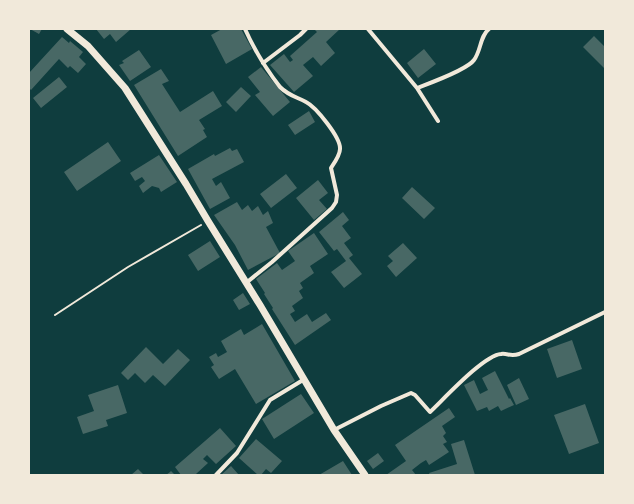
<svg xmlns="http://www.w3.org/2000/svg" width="634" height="504" viewBox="0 0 634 504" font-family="'Titillium Web',sans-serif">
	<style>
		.building { fill: #486865 }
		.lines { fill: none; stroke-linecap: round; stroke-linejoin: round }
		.path { stroke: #f1e9da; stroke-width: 2 }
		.minor { stroke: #f1e9da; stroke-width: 4 }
		.primary { stroke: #f1e9da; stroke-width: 7 }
	</style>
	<rect width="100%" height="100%" fill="#0f3d3e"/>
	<path class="building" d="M30,29H42L39,34Z
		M96,29H131L116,42L110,34L104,39Z
		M222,29H241L252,49L226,64L211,35Z
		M314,29H340L326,42L335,53L321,66L313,57L303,65L313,76L294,92L270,65L284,54L290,62L293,60L290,56L317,32Z
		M594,36L605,47V69L583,47Z
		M62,37L69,43L70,41L83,52L79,57L86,64L78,73L70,66L68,68L59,59L31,90L29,88V73Z
		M424,49L436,64L418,78L407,63Z
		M139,50L151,67L130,81L119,65L124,63L122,61Z
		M261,67L290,102L273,116L255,95L260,92L248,77Z
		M161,69L169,81L162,84L180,112L213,91L222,106L199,120L205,129L203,130L207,137L178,156L134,85Z
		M59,77L67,87L41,108L33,98Z
		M241,87L251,96L236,112L226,102Z
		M309,111L315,122L295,135L288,125Z
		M108,142L121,161L77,191L64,172Z
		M230,148L232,151L237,149L244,162L212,179L216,186L221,182L230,198L210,209L188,169L214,154L215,156Z
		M159,155L177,182L161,192L159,188L152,186L143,193L139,186L145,181L142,177L135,181L130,173Z
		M286,174L297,188L271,208L260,194Z
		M318,180L328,193L319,200L327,209L314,220L296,198Z
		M412,187L435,208L424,219L402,198Z
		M237,202L242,210L248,205L252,211L258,206L263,215L268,211L273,223L266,227L280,253L248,270L235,245L214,215Z
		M343,212L349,220L342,226L351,238L344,243L353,255L349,258L362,274L344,288L331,272L346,261L337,249L334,251L319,232Z
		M314,233L328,254L310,266L314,273L300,283L303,288L299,291L303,298L292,306L295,311L290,314L295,322L307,314L312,322L326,313L331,320L295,345L272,309L273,308L264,294L265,293L256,279L277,263L282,270L295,261L288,251Z
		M210,241L220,257L198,271L188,255Z
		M403,243L417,258L396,277L387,266L393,261L388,256Z
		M243,293L250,304L239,310L233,300Z
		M262,324L295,381L256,404L235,369L219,379L211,367L214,365L209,357L216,353L218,357L227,352L221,341L241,329L244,335Z
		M572,340L582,369L557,378L547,349Z
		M146,347L163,364L178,349L190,360L165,386L153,375L145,383L135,373L128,380L121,373Z
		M495,371L509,399L510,398L514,405L501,411L498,406L489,411L487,407L477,411L464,385L474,380L480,394L488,390L482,378Z
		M519,378L529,399L516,405L507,385Z
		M118,385L127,413L106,420L108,426L83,434L77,417L94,411L88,395Z
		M301,394L314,413L274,439L262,419Z
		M585,404L599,443L569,454L554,415Z
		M449,408L455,417L442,426L446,433L443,436L447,442L443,444L449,452L429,465L426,460L421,463L412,470L416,475H386L406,461L395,445Z
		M220,428L236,446L216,464L207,455L203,459L208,463L196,474L197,475H181L175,467Z
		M256,439L282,461L271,473L266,469L261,475H258L239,458Z
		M464,440L475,475H430L429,473L457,464L451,444Z
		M378,453L384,461L373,469L367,461Z
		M343,461L352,475H319Z
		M231,466L239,475H221Z
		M138,469L144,475H131Z
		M171,471L175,475H166L170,472Z"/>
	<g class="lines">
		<path class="path" d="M55,315L128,267L201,225"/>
		<path class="minor" d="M245,29C254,49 266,69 280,87C289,96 297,97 306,102C316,107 341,138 340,149C340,155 335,162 331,168L337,195L336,202L332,208L272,262L246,283
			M368,29L417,88C430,83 467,70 474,60C481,51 480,36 489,29
			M263,63L300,35L306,29
			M417,88L438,121
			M334,430L381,406L411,393L415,395L430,412C444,399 484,355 501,354C508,353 510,357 519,354L605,312
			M216,475L237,453L270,400L303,380"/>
		<path class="primary" d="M67,29L88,46L125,88L186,184L208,221L260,305L334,430L365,475"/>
	</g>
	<rect width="634" height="504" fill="none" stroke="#f1e9da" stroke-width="60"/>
</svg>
